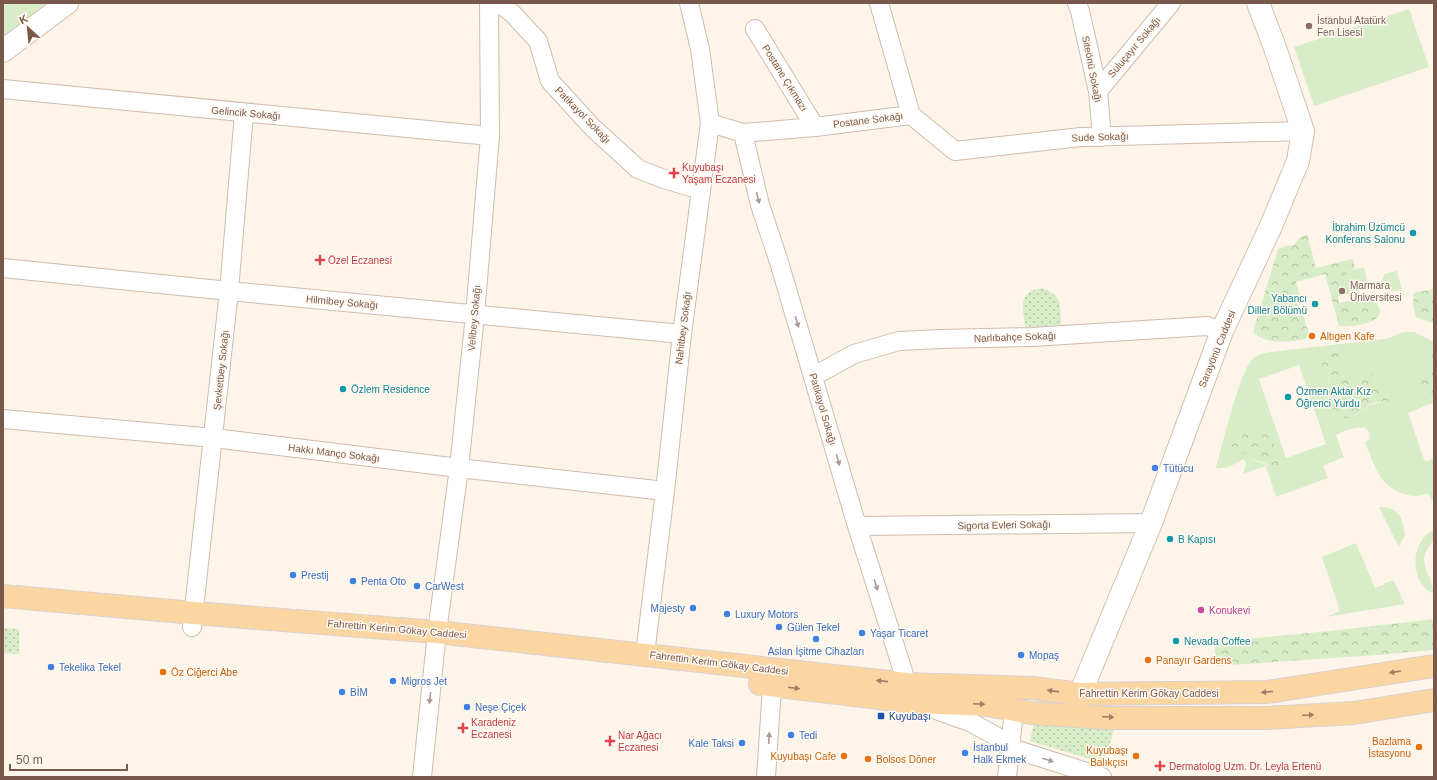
<svg xmlns="http://www.w3.org/2000/svg" width="1437" height="780" viewBox="0 0 1437 780" font-family="Arial,sans-serif">
	<style>
		.green { fill: #d8ecc7; fill-rule: evenodd }
		.forest { fill: url(#forest-crowns) }
		.park { fill: url(#park-dots) }
		.lines { fill: none; stroke-linecap: round; stroke-linejoin: round }
		.street-casing { stroke: #d1bbae; stroke-width: 20 }
		.secondary-casing { stroke: #d6beae; stroke-width: 24 }
		.primary-casing { stroke: #dad1cd; stroke-width: 24 }
		.street { stroke: #fff; stroke-width: 18 }
		.secondary { stroke: #fff; stroke-width: 22 }
		.primary { stroke: #fcd6a2; stroke-width: 22 }
		.oneway { fill: #af9b94 }
		.oneway2 { fill: #a17e66 }
		.education-dot { fill: #8d6e63; stroke: #fff9f1; stroke-width: 1.5 }
		.health-dot { fill: #e0444e; stroke: #fff9f1; stroke-width: 1.5 }
		.culture-dot { fill: #0f9aa8; stroke: #fff9f1; stroke-width: 1.5 }
		.food-dot { fill: #e8710a; stroke: #fff9f1; stroke-width: 1.5 }
		.shop-dot { fill: #3f7fe0; stroke: #fff9f1; stroke-width: 1.5 }
		.hotel-dot { fill: #d1479c; stroke: #fff9f1; stroke-width: 1.5 }
		.transit-dot { fill: #1a4fb4; stroke: #fff9f1; stroke-width: 1.5 }
		.labels { text-anchor: middle; dominant-baseline: central; stroke-width: 3; stroke-linejoin: round; paint-order: stroke }
		.education-label { font-size: 10px; fill: #785e54; stroke: #fff9f1; text-anchor: start }
		.street-label { font-size: 10px; fill: #7a594c; stroke: #fff9f1 }
		.health-label { font-size: 10px; fill: #be3a42; stroke: #fff9f1; text-anchor: start }
		.culture-label { font-size: 10px; fill: #0d838f; stroke: #fff9f1; text-anchor: start }
		.food-label { font-size: 10px; fill: #c56008; stroke: #fff9f1; text-anchor: start }
		.shop-label { font-size: 10px; fill: #366cbe; stroke: #fff9f1; text-anchor: start }
		.hotel-label { font-size: 10px; fill: #b23c85; stroke: #fff9f1; text-anchor: start }
		.transit-label { font-size: 10px; fill: #164399; stroke: #fff9f1; text-anchor: start }
	</style>
	<defs>
		<pattern id="forest-crowns" width="20" height="18" patternUnits="userSpaceOnUse"><rect width="20" height="18" fill="#d8ecc7"/><path d="M2 6a3 3 0 1 1 6 0M12 15a3 3 0 1 1 6 0" fill="none" stroke="#b4c2a4"/></pattern>
		<pattern id="park-dots" width="8" height="8" patternUnits="userSpaceOnUse"><rect width="8" height="8" fill="#d8ecc7"/><path d="M2 2h.1M6 6h.1" fill="none" stroke="#b4c2a4" stroke-width="1.8" stroke-linecap="round"/></pattern>
	</defs>
	<rect width="100%" height="100%" fill="#fdf5ea"/>
	<path class="green" d="M3,3H54L3,42Z
		M1409,9L1429,67L1314,106L1294,47Z
		M1364,267L1369,289L1352,293L1346,272Z
		M1397,271L1402,290L1391,291L1385,289L1382,280L1385,274Z
		M1404,332H1414L1434,342V351L1430,354L1432,365L1428,369L1429,400L1434,398V402L1408,413L1425,462L1434,458V499L1431,500L1428,493C1419,497 1412,497 1401,493C1378,484 1374,463 1365,442L1370,439L1369,432L1364,427C1354,428 1345,430 1336,435L1344,457L1323,466L1328,478L1276,497L1266,466L1243,474L1246,464L1244,459C1236,463 1226,470 1216,468C1222,448 1240,366 1255,357C1259,354 1265,353 1270,352L1385,339ZM1332,347L1341,353C1342,365 1338,384 1357,382L1360,375L1366,368L1370,369L1377,385L1383,389L1384,402C1369,403 1365,409 1353,417L1329,396C1331,387 1330,385 1328,377C1327,370 1331,355 1332,347ZM1299,365L1326,444L1286,458L1259,379ZM1273,442L1281,461L1271,466L1250,459L1247,453Z
		M1379,507C1400,508 1402,516 1405,535L1399,547Z
		M1434,530C1434,532 1435,536 1434,539C1431,546 1425,550 1424,558C1424,572 1434,582 1434,594C1432,593 1428,591 1426,589C1409,573 1413,539 1434,530Z
		M1356,543L1375,588L1393,580L1405,604L1326,617L1340,611L1322,557Z"/>
	<path class="forest" d="M1307,234L1316,268L1353,259L1355,269L1346,272L1352,293L1338,296L1339,303L1358,299L1370,298C1400,320 1356,328 1339,326L1325,274L1296,282L1301,301L1297,302L1301,314H1303L1309,334L1305,339C1287,342 1271,345 1254,334V328L1278,249L1285,246L1294,245L1299,238Z
		M1434,289V324L1416,317L1413,304L1414,293Z
		M1332,347L1341,353C1342,365 1338,384 1357,382L1360,375L1366,368L1371,369C1375,382 1376,388 1390,389L1393,395L1391,401C1385,402 1378,401 1373,403C1361,408 1350,426 1338,414C1334,410 1330,405 1329,398C1328,393 1331,389 1330,383C1330,378 1326,374 1323,370C1322,366 1322,361 1321,358L1325,351Z
		M1434,351V398L1429,400L1420,396L1417,390L1428,369L1431,365L1430,354Z
		M1246,428C1270,430 1273,441 1281,461L1287,462L1288,467L1275,473C1269,462 1262,462 1250,459L1247,453L1232,455L1227,454C1230,439 1234,436 1246,428Z
		M1434,619V650L1378,655L1215,666V646L1225,641L1330,631Z"/>
	<path class="park" d="M1042,288C1063,295 1060,306 1061,325L1025,327C1023,307 1017,292 1042,288Z
		M3,628L19,629V654L3,653Z
		M1034,722L1115,726L1104,763L1030,741Z"/>
	<g class="lines">
		<defs>
			<path id="street" d="M499,3L513,14L538,41L550,81L592,127L638,169L664,179L701,190
				M879,3L911,115
				M1077,3L1080,11L1098,91L1102,137
				M755,29L815,127
				M3,89L490,136
				M1098,91L1171,3
				M911,115L955,151L1081,137L1303,131
				M710,123L743,133L815,127L911,115
				M743,133L760,205L779,262L857,526L907,684
				M3,268L229,291L682,334
				M814,376L854,354L899,341L941,339L1032,337L1207,326L1222,331
				M3,419L214,438L459,468L665,491
				M857,526L1151,523
				M192,627L229,291L244,113
				M645,654L665,491L682,334L710,123L700,49L689,3
				M925,706L970,722L994,735L1011,748L1102,777
				M422,777L437,632L459,468L475,315L490,136L489,3
				M766,777L773,672
				M1007,777L1014,710"/>
			<path id="secondary" d="M3,51L67,3
				M1080,694L1151,523L1222,331L1271,226L1298,161L1303,131L1274,45L1258,3"/>
			<path id="primary" d="M3,596L194,613L437,632L907,684L1032,688L1080,694L1267,692L1434,666
				M760,684L914,702L987,705L1031,713L1107,718H1266L1354,713L1434,700"/>
		</defs>
		<use href="#street" class="street-casing"/>
		<use href="#secondary" class="secondary-casing"/>
		<use href="#primary" class="primary-casing"/>
		<use href="#street" class="street"/>
		<use href="#secondary" class="secondary"/>
		<use href="#primary" class="primary"/>
	</g>
	<defs><path id="oneway-solid" d="M-6-.8H1V-3.2L6.5 0L1 3.2V.8H-6Z"/></defs>
	<g class="oneway">
		<use href="#oneway-solid" transform="translate(758 198) rotate(77)"/>
		<use href="#oneway-solid" transform="translate(797 322) rotate(73)"/>
		<use href="#oneway-solid" transform="translate(838 460) rotate(74)"/>
		<use href="#oneway-solid" transform="translate(876 585) rotate(73)"/>
		<use href="#oneway-solid" transform="translate(430 698) rotate(96)"/>
		<use href="#oneway-solid" transform="translate(769 738) rotate(-86)"/>
		<use href="#oneway-solid" transform="translate(1048 760) rotate(18)"/>
	</g>
	<g class="oneway2">
		<use href="#oneway-solid" transform="translate(1395 672) rotate(171)"/>
		<use href="#oneway-solid" transform="translate(882 681) rotate(-174)"/>
		<use href="#oneway-solid" transform="translate(794 688) rotate(7)"/>
		<use href="#oneway-solid" transform="translate(1053 691) rotate(-172)"/>
		<use href="#oneway-solid" transform="translate(1267 692) rotate(175)"/>
		<use href="#oneway-solid" transform="translate(979 704) rotate(2)"/>
		<use href="#oneway-solid" transform="translate(1308 715) rotate(-3)"/>
		<use href="#oneway-solid" transform="translate(1108 717) rotate(2)"/>
	</g>
	<g class="education-dot">
		<circle cx="1309" cy="26" r="4"/>
		<circle cx="1342" cy="291" r="4"/>
	</g>
	<g class="health-dot">
		<path d="M672 167h4v4h4v4h-4v4h-4v-4h-4v-4h4z"/>
		<path d="M318 254h4v4h4v4h-4v4h-4v-4h-4v-4h4z"/>
		<path d="M461 722h4v4h4v4h-4v4h-4v-4h-4v-4h4z"/>
		<path d="M608 735h4v4h4v4h-4v4h-4v-4h-4v-4h4z"/>
		<path d="M1158 760h4v4h4v4h-4v4h-4v-4h-4v-4h4z"/>
	</g>
	<g class="culture-dot">
		<circle cx="1413" cy="233" r="4"/>
		<circle cx="1315" cy="304" r="4"/>
		<circle cx="343" cy="389" r="4"/>
		<circle cx="1288" cy="397" r="4"/>
		<circle cx="1170" cy="539" r="4"/>
		<circle cx="1176" cy="641" r="4"/>
	</g>
	<g class="food-dot">
		<circle cx="1312" cy="336" r="4"/>
		<circle cx="1148" cy="660" r="4"/>
		<circle cx="163" cy="672" r="4"/>
		<circle cx="1419" cy="747" r="4"/>
		<circle cx="844" cy="756" r="4"/>
		<circle cx="1136" cy="756" r="4"/>
		<circle cx="868" cy="759" r="4"/>
	</g>
	<g class="shop-dot">
		<circle cx="1155" cy="468" r="4"/>
		<circle cx="293" cy="575" r="4"/>
		<circle cx="353" cy="581" r="4"/>
		<circle cx="417" cy="586" r="4"/>
		<circle cx="693" cy="608" r="4"/>
		<circle cx="727" cy="614" r="4"/>
		<circle cx="779" cy="627" r="4"/>
		<circle cx="862" cy="633" r="4"/>
		<circle cx="816" cy="639" r="4"/>
		<circle cx="1021" cy="655" r="4"/>
		<circle cx="51" cy="667" r="4"/>
		<circle cx="393" cy="681" r="4"/>
		<circle cx="342" cy="692" r="4"/>
		<circle cx="467" cy="707" r="4"/>
		<circle cx="791" cy="735" r="4"/>
		<circle cx="742" cy="743" r="4"/>
		<circle cx="965" cy="753" r="4"/>
	</g>
	<circle class="hotel-dot" cx="1201" cy="610" r="4"/>
	<rect class="transit-dot" x="877" y="712" width="8" height="8" rx="2"/>
	<g class="labels">
		<g class="education-label">
			<text x="1317" y="20">İstanbul Atatürk<tspan x="1317" dy="12">Fen Lisesi</tspan></text>
			<text x="1350" y="285">Marmara<tspan x="1350" dy="12">Üniversitesi</tspan></text>
		</g>
		<g class="street-label">
			<text transform="translate(1134 47) rotate(-50)">Suluçayır Sokağı</text>
			<text transform="translate(1092 69) rotate(79)">Siteönü Sokağı</text>
			<text transform="translate(785 78) rotate(58)">Postane Çıkmazı</text>
			<text transform="translate(246 113) rotate(5)">Gelincik Sokağı</text>
			<text transform="translate(583 115) rotate(46)">Patikayol Sokağı</text>
			<text transform="translate(868 120) rotate(-7)">Postane Sokağı</text>
			<text transform="translate(1100 137) rotate(-2)">Sude Sokağı</text>
			<text transform="translate(342 302) rotate(5)">Hilmibey Sokağı</text>
			<text transform="translate(474 318) rotate(-85)">Velibey Sokağı</text>
			<text transform="translate(683 328) rotate(-83)">Nahitbey Sokağı</text>
			<text transform="translate(1015 337) rotate(-2)">Narlıbahçe Sokağı</text>
			<text transform="translate(1217 349) rotate(-68)">Sarayönü Caddesi</text>
			<text transform="translate(221 370) rotate(-84)">Şevketbey Sokağı</text>
			<text transform="translate(823 409) rotate(74)">Patikayol Sokağı</text>
			<text transform="translate(334 453) rotate(7)">Hakkı Manço Sokağı</text>
			<text transform="translate(1004 525) rotate(-1)">Sigorta Evleri Sokağı</text>
			<text transform="translate(397 629) rotate(5)">Fahrettin Kerim Gökay Caddesi</text>
			<text transform="translate(719 663) rotate(7)">Fahrettin Kerim Gökay Caddesi</text>
			<text x="1149" y="693">Fahrettin Kerim Gökay Caddesi</text>
		</g>
		<g class="health-label">
			<text x="682" y="167">Kuyubaşı<tspan x="682" dy="12">Yaşam Eczanesi</tspan></text>
			<text x="328" y="260">Özel Eczanesi</text>
			<text x="471" y="722">Karadeniz<tspan x="471" dy="12">Eczanesi</tspan></text>
			<text x="618" y="735">Nar Ağacı<tspan x="618" dy="12">Eczanesi</tspan></text>
			<text x="1169" y="766">Dermatolog Uzm. Dr. Leyla Ertenü</text>
		</g>
		<g class="culture-label">
			<text x="1405" y="227" text-anchor="end">İbrahim Üzümcü<tspan x="1405" dy="12">Konferans Salonu</tspan></text>
			<text x="1307" y="298" text-anchor="end">Yabancı<tspan x="1307" dy="12">Diller Bölümü</tspan></text>
			<text x="351" y="389">Özlem Residence</text>
			<text x="1296" y="391">Özmen Aktar Kız<tspan x="1296" dy="12">Öğrenci Yurdu</tspan></text>
			<text x="1178" y="539">B Kapısı</text>
			<text x="1184" y="641">Nevada Coffee</text>
		</g>
		<g class="food-label">
			<text x="1320" y="336">Altıgen Kafe</text>
			<text x="1156" y="660">Panayır Gardens</text>
			<text x="171" y="672">Öz Ciğerci Abe</text>
			<text x="1411" y="741" text-anchor="end">Bazlama<tspan x="1411" dy="12">İstasyonu</tspan></text>
			<text x="1128" y="750" text-anchor="end">Kuyubaşı<tspan x="1128" dy="12">Balıkçısı</tspan></text>
			<text x="836" y="756" text-anchor="end">Kuyubaşı Cafe</text>
			<text x="876" y="759">Bolsos Döner</text>
		</g>
		<g class="shop-label">
			<text x="1163" y="468">Tütücu</text>
			<text x="301" y="575">Prestij</text>
			<text x="361" y="581">Penta Oto</text>
			<text x="425" y="586">CarWest</text>
			<text x="685" y="608" text-anchor="end">Majesty</text>
			<text x="735" y="614">Luxury Motors</text>
			<text x="787" y="627">Gülen Tekel</text>
			<text x="870" y="633">Yaşar Ticaret</text>
			<text x="816" y="651" text-anchor="middle">Aslan İşitme Cihazları</text>
			<text x="1029" y="655">Mopaş</text>
			<text x="59" y="667">Tekelika Tekel</text>
			<text x="401" y="681">Migros Jet</text>
			<text x="350" y="692">BİM</text>
			<text x="475" y="707">Neşe Çiçek</text>
			<text x="799" y="735">Tedi</text>
			<text x="734" y="743" text-anchor="end">Kale Taksi</text>
			<text x="973" y="747">İstanbul<tspan x="973" dy="12">Halk Ekmek</tspan></text>
		</g>
		<g class="hotel-label">
			<text x="1209" y="610">Konukevi</text>
		</g>
		<g class="transit-label">
			<text x="889" y="716">Kuyubaşı</text>
		</g>
	</g>
	<rect width="1437" height="780" fill="none" stroke="#7a594c" stroke-width="8"/>
	<g transform="translate(28 28) rotate(333)" stroke="#fff9f1" stroke-width="3" paint-order="stroke">
	<path d="M0-3L7 15L0 10L-7 15Z" fill="#7a594c"/>
	<text y="-6" font-size="11" font-weight="bold" text-anchor="middle" fill="#7a594c">K</text>
	</g>
	<path d="M10 764v6h117v-6" fill="none" stroke="#7a594c" stroke-width="2"/>
	<text x="16" y="764" font-size="12" fill="#7a594c" stroke="#fff9f1" stroke-width="3" paint-order="stroke">50 m</text>
</svg>
